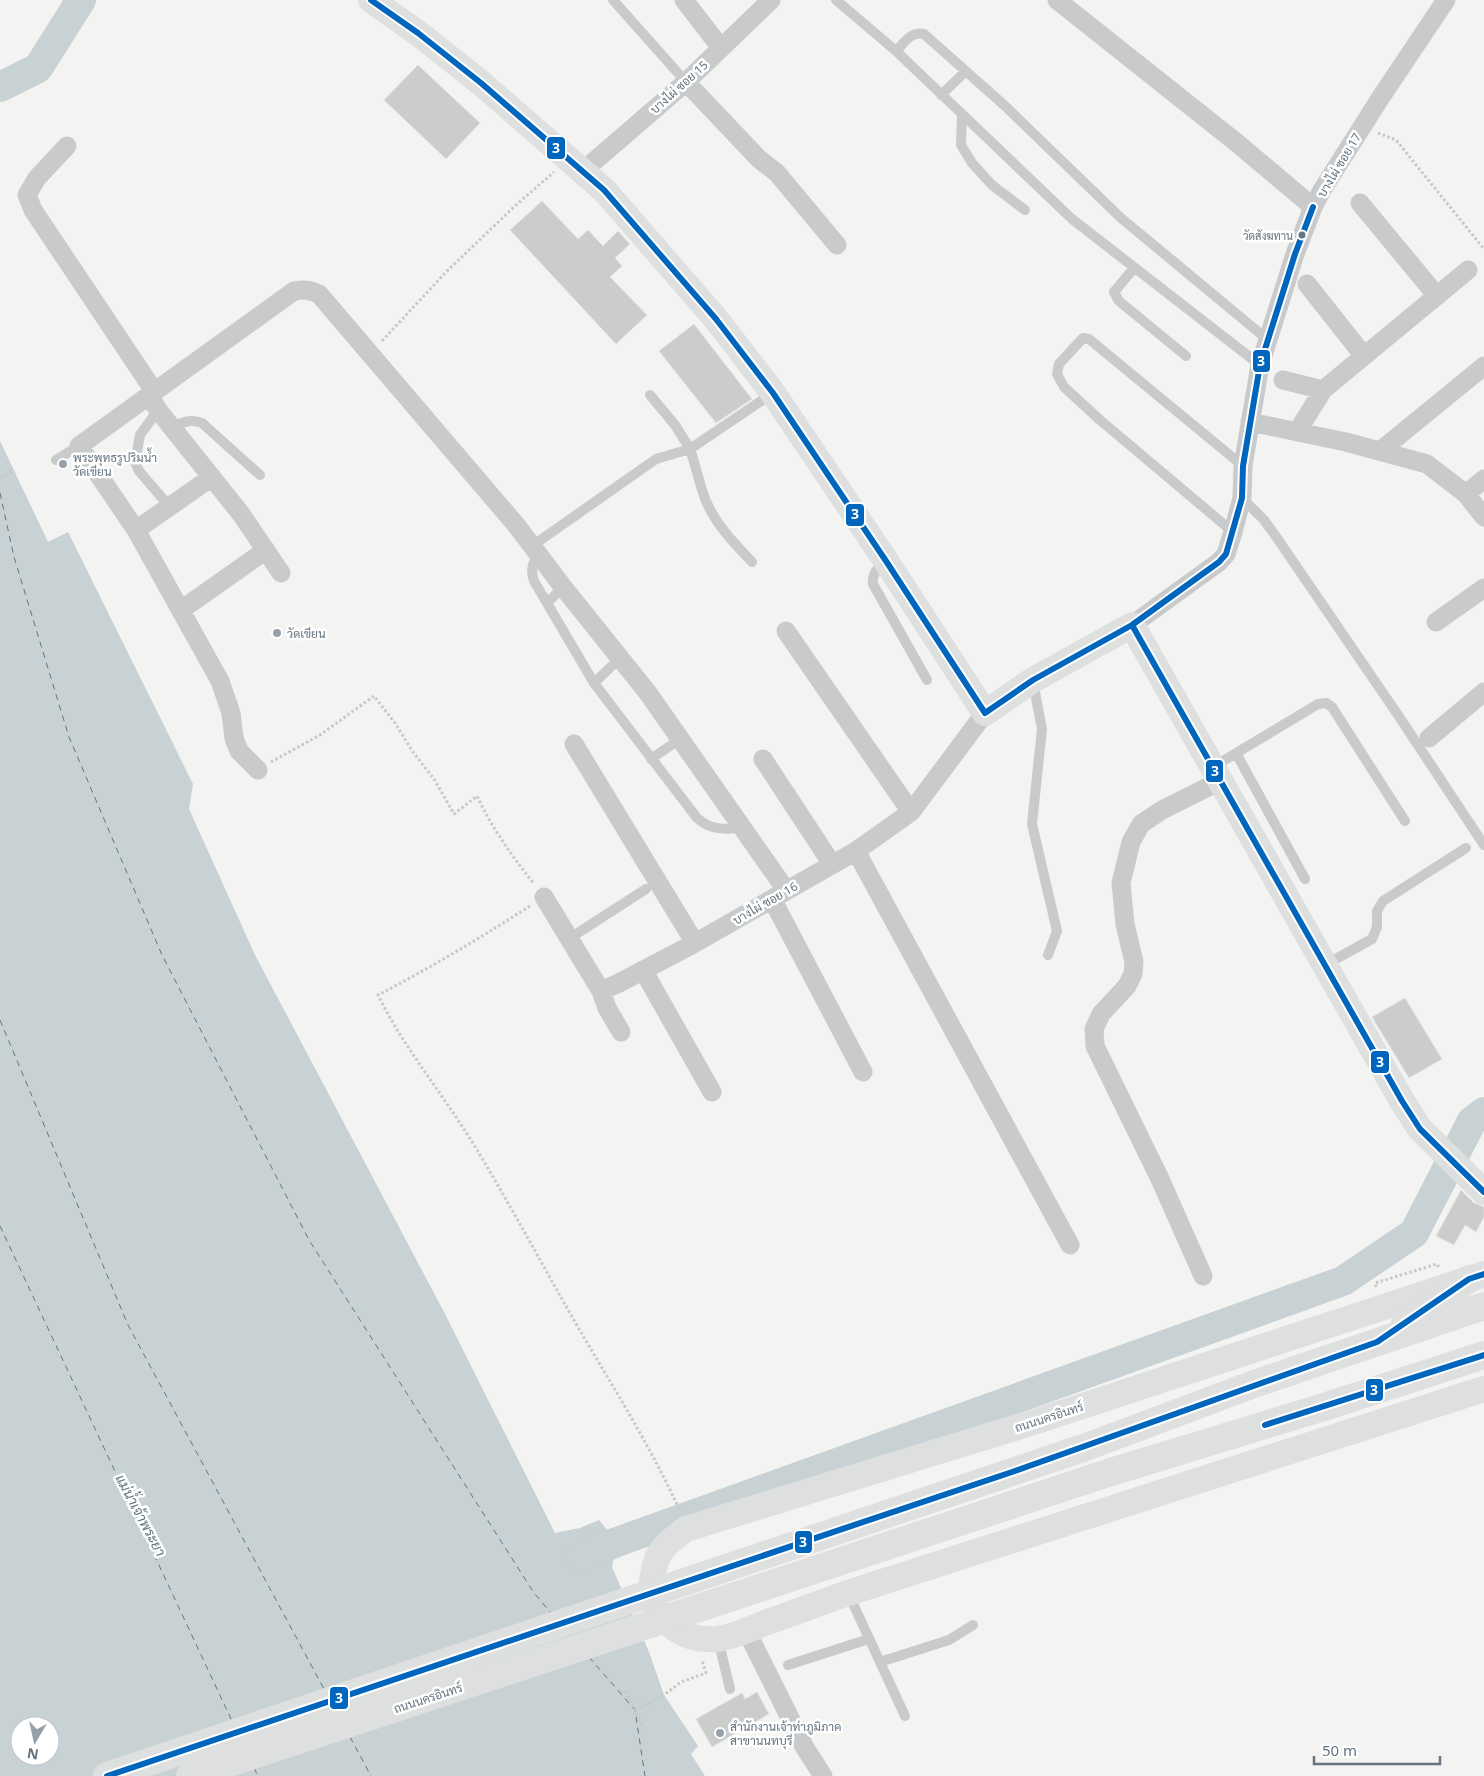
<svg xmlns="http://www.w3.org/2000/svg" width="1484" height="1776" viewBox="0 0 1484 1776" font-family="'Noto Sans',Sarabun,sans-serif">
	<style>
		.water { fill: #c8d1d3; fill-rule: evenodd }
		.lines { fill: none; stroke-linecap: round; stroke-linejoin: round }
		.river { stroke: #c8d1d3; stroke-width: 30 }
		.ferry { stroke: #5f777d; stroke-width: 1; stroke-dasharray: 6 5; stroke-linecap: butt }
		.building { fill: #cbcccc; stroke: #e2e2e1 }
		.path { stroke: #c7c8c7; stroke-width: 3; stroke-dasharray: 2.5 2.5; stroke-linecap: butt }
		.lane { stroke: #c8cacb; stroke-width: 10 }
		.street { stroke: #c8cacb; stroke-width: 19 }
		.secondary { stroke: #dedfdf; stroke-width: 26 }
		.primary { stroke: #dedfdf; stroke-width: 28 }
		.bus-1-casing { stroke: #fff; stroke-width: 10 }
		.bus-1 { stroke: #0065bd; stroke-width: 6 }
		.bus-dot { fill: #647480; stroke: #fff; stroke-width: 2 }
		.poi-dot { fill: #96a0a8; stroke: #fff; stroke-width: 2 }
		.labels { text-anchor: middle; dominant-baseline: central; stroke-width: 5; stroke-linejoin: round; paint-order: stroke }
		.bus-label { font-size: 11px; fill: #647480; stroke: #fff; text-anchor: end }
		.street-label { font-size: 12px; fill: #647480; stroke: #fff }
		.poi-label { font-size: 12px; fill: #647480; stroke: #fff; text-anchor: start }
		.water-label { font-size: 14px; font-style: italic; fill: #5f777d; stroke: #fff }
		.line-badge { stroke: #fff; stroke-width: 2 }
		.badge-label { font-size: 14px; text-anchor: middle; font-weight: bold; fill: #fff }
	</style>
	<rect width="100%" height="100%" fill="#f3f3f1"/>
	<path class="water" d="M0,441L48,542L68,532L193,784L189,809L255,955L445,1314L555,1533L580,1528L599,1520L617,1542L612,1567L649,1652L664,1695L698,1746L691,1754L705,1776H0ZM20,1726H50V1756H20Z"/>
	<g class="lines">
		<path class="river" d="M0,87L38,68L81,0
			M579,1557L617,1542L1343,1281L1414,1233L1472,1121L1484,1112"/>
		<path class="ferry" d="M0,493L14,557L69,737L162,955L309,1240L534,1593L551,1613
			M0,1020L128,1325L324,1689
			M0,1226L232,1721
			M589,1657L635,1710L645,1776
			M350,1737L371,1776
			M254,1768L258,1776"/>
	</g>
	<path class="building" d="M418,65L480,123L446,159L384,100Z
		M542,201L578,239L588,230L603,246L618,231L630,244L615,258L622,266L610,277L647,315L616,344L510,230Z
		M694,324L752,399L716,423L659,351Z
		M1405,998L1442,1059L1409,1078L1372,1017Z
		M1461,1190L1474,1203L1484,1207V1217L1476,1232L1465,1225L1454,1245L1436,1236Z
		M757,1692L769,1714L712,1747L696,1719L742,1693L745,1699Z"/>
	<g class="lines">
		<path class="path" d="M1378,133L1396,140L1484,249
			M382,341L446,272L516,205L554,172
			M0,477L14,471
			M271,762L320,735L374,696L395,723L413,752L434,779L454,814L477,796C492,828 512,856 534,884
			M530,906C480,938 430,968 378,995C406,1052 448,1100 480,1155C513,1210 543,1266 575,1322C611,1384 650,1445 680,1511
			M1376,1287L1375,1283L1437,1264L1439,1268
			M626,1691L644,1729
			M635,1710L664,1695L681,1682L706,1673L702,1660"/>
		<path class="lane" d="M613,0L686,82
			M836,0L896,51L1072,219L1260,365
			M896,51C905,42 911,31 924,34L1004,105L1121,218L1268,340
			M941,95L965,72
			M962,114L961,145L972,163L992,185L1025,210
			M1134,268L1114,292L1119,301L1186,356
			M158,410L140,435L135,462L139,471L169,506
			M171,427C182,423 191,418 202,423L260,475
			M56,460L79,446
			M1242,498L1264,520L1277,538L1398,715L1484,845
			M1233,532L1100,420L1064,387L1057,374L1059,364L1083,338L1089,339L1243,466
			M532,546L656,459L690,449L675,425L650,395
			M538,553C533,563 530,570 534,581L594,683L697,818C712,831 723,829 742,828
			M886,561C878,568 872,572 873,584L927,680
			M752,562C735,544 716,525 706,501C699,484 696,466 690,449L773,393
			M547,603L563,587
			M1033,682L1042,729L1032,824L1057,931L1048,955
			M594,683L620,658
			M1236,753L1305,879
			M651,759L680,739
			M1213,767L1318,704L1326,703L1332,707L1405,821
			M570,938L646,889
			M1325,965L1372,939L1377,927V911L1383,901L1466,848
			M848,1593L880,1662L949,1640L973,1625
			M718,1639L730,1689
			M880,1662L905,1716
			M788,1665L869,1639"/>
		<path class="street" d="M684,0L721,48
			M1057,0L1237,143L1313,207
			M686,82L759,159L777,173L837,245
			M67,146L37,178L27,195L33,210L154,391
			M583,171L686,82L771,0
			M1360,203L1437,296
			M1307,284L1364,356
			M1283,380L1323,390
			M149,395L158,410L241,514L281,573
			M1250,422L1346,442L1427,464L1466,494L1484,517
			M1297,432L1323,390L1468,270
			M1380,451L1484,366
			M1466,494L1484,479
			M136,530L212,477
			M181,610L266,550
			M1436,622L1484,588
			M1132,625L1219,562L1226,554L1233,532L1242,498L1243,466L1260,365L1295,254L1313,207L1322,190L1381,97L1446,0
			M786,631L911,812
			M1429,738L1484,692
			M574,744L695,943
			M763,759L832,864
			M258,770L239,751L234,738L231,713L220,681L136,530L79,446L294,291C304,289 310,290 319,294L517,526L563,587L648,693L786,890
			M856,851L1070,1245
			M544,897L601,991L619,983L695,943L856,851L911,812L985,713
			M772,899L863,1072
			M643,970L712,1092
			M601,991L607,1008L621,1032
			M1203,1276L1160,1179L1095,1046L1094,1029L1101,1014L1127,986L1133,974L1134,962L1125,924L1121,883L1131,842L1141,824L1162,810L1220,781
			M746,1630L805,1748L823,1776"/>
		<path class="secondary" d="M371,0L418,33L481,83L604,190L716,319L773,393L886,561L985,713L1033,680L1132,625L1402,1101L1420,1129L1484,1192
			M1484,1274L1034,1422L686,1529C666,1544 655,1551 653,1577C652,1581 651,1585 651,1589C655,1622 685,1642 717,1639C733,1637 750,1629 765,1623C792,1613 820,1603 848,1593L1484,1389"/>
		<path class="primary" d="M1405,1323L1469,1279
			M107,1776L1012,1472L1086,1447L1254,1384L1484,1306
			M190,1776L1111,1472L1327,1406L1484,1355"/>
		<defs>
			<path id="bus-1" d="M371,0L418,33L481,83L604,190L716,319L773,393L886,561L985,713
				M1132,625L1402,1101L1420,1129L1484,1192
				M985,713L1033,680L1132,625L1219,562L1226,554L1242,498L1243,466L1260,365L1295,254L1313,207
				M1265,1425L1484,1355
				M107,1776L1012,1472L1377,1342L1469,1279L1484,1274"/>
		</defs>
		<use href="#bus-1" class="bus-1-casing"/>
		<use href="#bus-1" class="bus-1"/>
	</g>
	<circle class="bus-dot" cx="1302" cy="235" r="4.5"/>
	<g class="poi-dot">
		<circle cx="63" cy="464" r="5"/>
		<circle cx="277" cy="633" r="5"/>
		<circle cx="720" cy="1733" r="5"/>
	</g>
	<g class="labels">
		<g class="bus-label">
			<text x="1293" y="235">วัดสังฆทาน</text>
		</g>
		<g class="street-label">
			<text transform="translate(679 87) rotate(-42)">บางไผ่ ซอย 15</text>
			<text transform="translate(1339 165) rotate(-59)">บางไผ่ ซอย 17</text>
			<text transform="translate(765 903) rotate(-30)">บางไผ่ ซอย 16</text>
			<text transform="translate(1049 1417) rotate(-18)">ถนนนครอินทร์</text>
			<text transform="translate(428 1698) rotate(-18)">ถนนนครอินทร์</text>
		</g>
		<g class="poi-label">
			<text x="73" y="457">พระพุทธรูปริมน้ำ<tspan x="73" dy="14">วัดเขียน</tspan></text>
			<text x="287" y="633">วัดเขียน</text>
			<text x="730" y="1726">สำนักงานเจ้าท่าภูมิภาค<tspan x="730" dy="14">สาขานนทบุรี</tspan></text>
		</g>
		<g class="water-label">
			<text transform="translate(141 1515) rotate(62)">แม่น้ำเจ้าพระยา</text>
		</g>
	</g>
	<g class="line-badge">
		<rect x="546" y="136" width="20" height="24" rx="5" fill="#0065bd"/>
		<rect x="1252" y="349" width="19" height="24" rx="5" fill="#0065bd"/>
		<rect x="845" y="503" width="20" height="24" rx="5" fill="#0065bd"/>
		<rect x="1205" y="759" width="19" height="24" rx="5" fill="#0065bd"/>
		<rect x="1370" y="1050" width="20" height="24" rx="5" fill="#0065bd"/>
		<rect x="1365" y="1378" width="19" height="24" rx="5" fill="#0065bd"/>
		<rect x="794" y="1530" width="19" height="24" rx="5" fill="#0065bd"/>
		<rect x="329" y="1686" width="20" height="24" rx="5" fill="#0065bd"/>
	</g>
	<g class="badge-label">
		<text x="556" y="153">3</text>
		<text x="1261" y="366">3</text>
		<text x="855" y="519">3</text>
		<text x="1215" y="776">3</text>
		<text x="1380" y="1067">3</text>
		<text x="1374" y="1395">3</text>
		<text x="803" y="1547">3</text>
		<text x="339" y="1703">3</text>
	</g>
	<g transform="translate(35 1741) rotate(189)"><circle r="24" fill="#ffffff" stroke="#c1c7cc"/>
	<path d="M0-4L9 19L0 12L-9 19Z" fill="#96a0a8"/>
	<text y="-8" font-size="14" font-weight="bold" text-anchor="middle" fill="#647480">N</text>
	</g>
	<path d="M1314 1756v8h126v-8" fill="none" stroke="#647480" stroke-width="2.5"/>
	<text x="1322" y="1756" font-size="15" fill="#647480" stroke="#ffffff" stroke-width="4" paint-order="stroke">50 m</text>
</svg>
